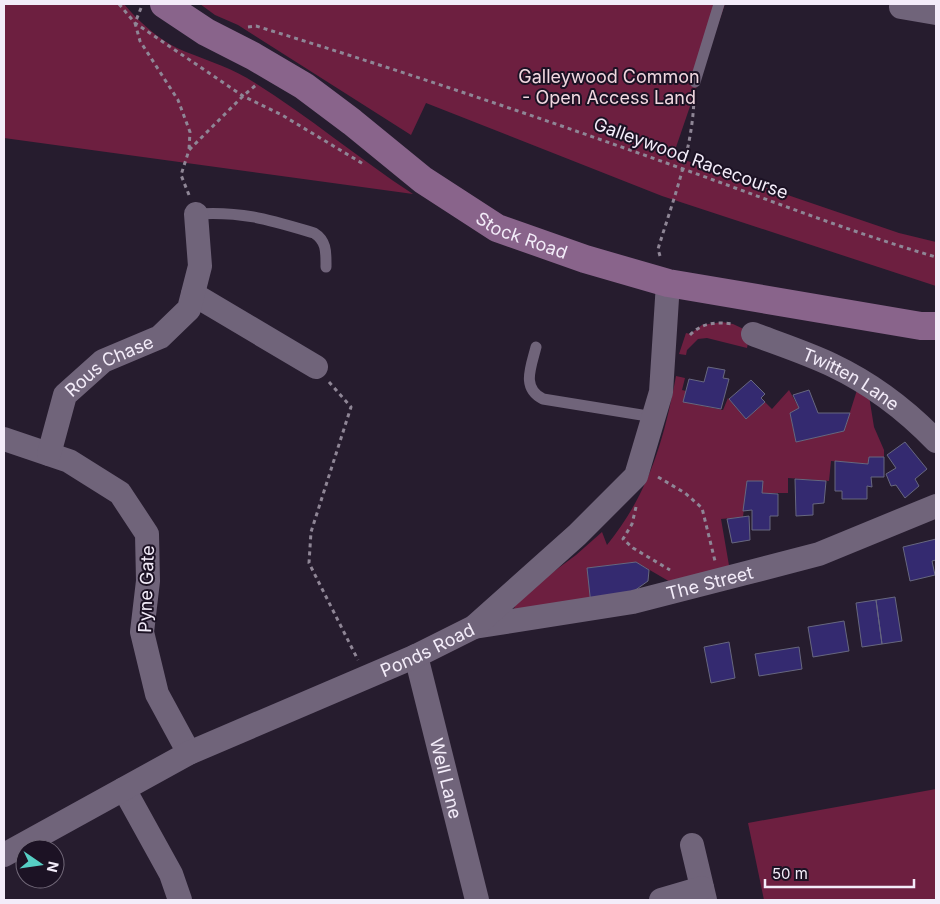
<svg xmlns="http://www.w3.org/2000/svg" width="940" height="904" viewBox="0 0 940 904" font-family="Inter,sans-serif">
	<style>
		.green { fill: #6d1f40 }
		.building { fill: #342a70; stroke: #67677f }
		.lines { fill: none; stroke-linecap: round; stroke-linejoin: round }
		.path { stroke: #8f8696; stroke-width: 3; stroke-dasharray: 4 4; stroke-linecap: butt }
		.service { stroke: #70647a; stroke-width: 11 }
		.minor { stroke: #70647a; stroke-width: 24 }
		.secondary { stroke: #89648b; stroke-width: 28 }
		.labels { text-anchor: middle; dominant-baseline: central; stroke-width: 4; stroke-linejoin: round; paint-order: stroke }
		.park-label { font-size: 18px; fill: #f1d8e0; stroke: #1c1224 }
		.street-label { font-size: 18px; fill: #f3ecf9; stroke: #1c1224 }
	</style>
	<rect width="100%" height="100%" fill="#261c2e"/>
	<path class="green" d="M4,4H124C137,20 157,38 177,48C199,58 225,65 247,78C305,113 356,157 413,194L4,138Z
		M200,4H725L673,156L899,233L936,242V286L662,196L426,103L411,135L238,25L215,15Z
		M722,322L733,324L750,332L747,348L707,338L698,339L687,350L686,355L679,354L686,333L690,334L702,325Z
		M676,376L685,378L682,390L686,391L684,402L723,410L728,398L746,419L765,402L772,409L789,390L799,408L790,413L796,442L844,431L857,390L869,396L874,427L884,450V457H869L868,464L831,461L829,481L788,478V493H762L747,481L743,517L721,519L731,577L672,583L636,562L587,568L591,605L514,609L518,598L576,555L602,532L607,545C649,493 664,440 676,376Z
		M936,789V900H764L748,823Z"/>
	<path class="building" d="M708,367L725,370L723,378L729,379L721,409L683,402L689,379L704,382Z
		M751,380L765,394L761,398L765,402L746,419L729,399Z
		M809,390L818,413H850L844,431L796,442L790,413L799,408L793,395Z
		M905,442L927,469L915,479L919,486L905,498L896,485L891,486L886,474L896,468L887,455Z
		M869,457H884V477H871L872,487L867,486V499H842V491H835V461L868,464Z
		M795,479L826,481L824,503L813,504V515L796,516Z
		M747,481H763L762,493L778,494V516H770V530H752V510L743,511Z
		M749,516L750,540L732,543L727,519Z
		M936,539V560L932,561L935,575L910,581L903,547Z
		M636,562L649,570L648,581L634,591L591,605L587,568Z
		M895,597L902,641L882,644L876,600Z
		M876,600L882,644L862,647L856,603Z
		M844,621L849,651L813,657L808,627Z
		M729,642L735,678L711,683L704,647Z
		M799,647L802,669L759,676L755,654Z"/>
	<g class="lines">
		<path class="path" d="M119,4L135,23L243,96L282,115L365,165
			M141,8L135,23L140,41L178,100L190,132L189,149
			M248,27L256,26C399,70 542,118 683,169C767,199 850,232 936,257
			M189,195L181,175L189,150L243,96L256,85
			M660,256L658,249C673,200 693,149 694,97
			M690,335C703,322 716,322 734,324
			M329,382L351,407L311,532L309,563L358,660
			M658,477L685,493L702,508L715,561
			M636,507L632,524L623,539L633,548L670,570"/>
		<path class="service" d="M695,82L719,4
			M196,214C243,211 270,220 314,233C327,241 326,253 326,267
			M536,347C531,367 521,388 543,399L654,417"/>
		<g class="minor">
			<path d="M901,7L936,13"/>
			<path d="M193,294L316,367"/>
			<path id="s1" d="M753,334C779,344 807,353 832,365C870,383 907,411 936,441"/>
			<path d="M4,439L69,461L120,493L147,534L148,581L142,632L157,694L189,753"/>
			<path id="s2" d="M49,454L65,395L103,361L160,337L189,309L200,266L196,214"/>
			<path id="s3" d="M474,627L633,602L742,574L819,554L936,506"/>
			<path id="s4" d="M416,656L477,900"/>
			<path d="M124,789L171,874L180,900"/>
			<path d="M692,845L705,900"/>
			<path id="s5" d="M4,855L189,753L416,656L474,627L577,535L636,476L661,392L668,283"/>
			<path d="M661,900L702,888"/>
		</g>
		<path class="secondary" id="s6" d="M164,4L206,32L253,56L304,86L352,122L423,180L497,228L585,259L668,283L921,326H936"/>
	</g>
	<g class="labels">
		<g class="park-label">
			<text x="609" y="76">Galleywood Common<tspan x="609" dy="21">- Open Access Land</tspan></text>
		</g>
		<g class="street-label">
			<text transform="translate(691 158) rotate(20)">Galleywood Racecourse</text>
			<text stroke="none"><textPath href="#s6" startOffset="428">Stock Road</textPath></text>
			<text stroke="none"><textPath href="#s2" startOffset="115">Rous Chase</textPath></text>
			<text stroke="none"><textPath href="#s1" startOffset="108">Twitten Lane</textPath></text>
			<text stroke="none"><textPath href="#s3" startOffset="240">The Street</textPath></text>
			<text transform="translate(146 589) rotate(-88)">Pyne Gate</text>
			<text stroke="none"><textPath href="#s5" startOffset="471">Ponds Road</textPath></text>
			<text stroke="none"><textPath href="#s4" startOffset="126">Well Lane</textPath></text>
		</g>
	</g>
	<rect width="940" height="904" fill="none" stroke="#f3ecf9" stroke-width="10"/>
	<g transform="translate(40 864) rotate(103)"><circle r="24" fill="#1c1224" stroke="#726979"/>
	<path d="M0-4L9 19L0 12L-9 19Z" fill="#56cec4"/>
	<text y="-8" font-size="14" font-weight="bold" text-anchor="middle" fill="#f3ecf9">N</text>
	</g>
	<path d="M765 879v8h149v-8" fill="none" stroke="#f3ecf9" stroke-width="2.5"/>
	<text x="772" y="879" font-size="15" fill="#f3ecf9" stroke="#1c1224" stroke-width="4" paint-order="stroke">50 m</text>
</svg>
